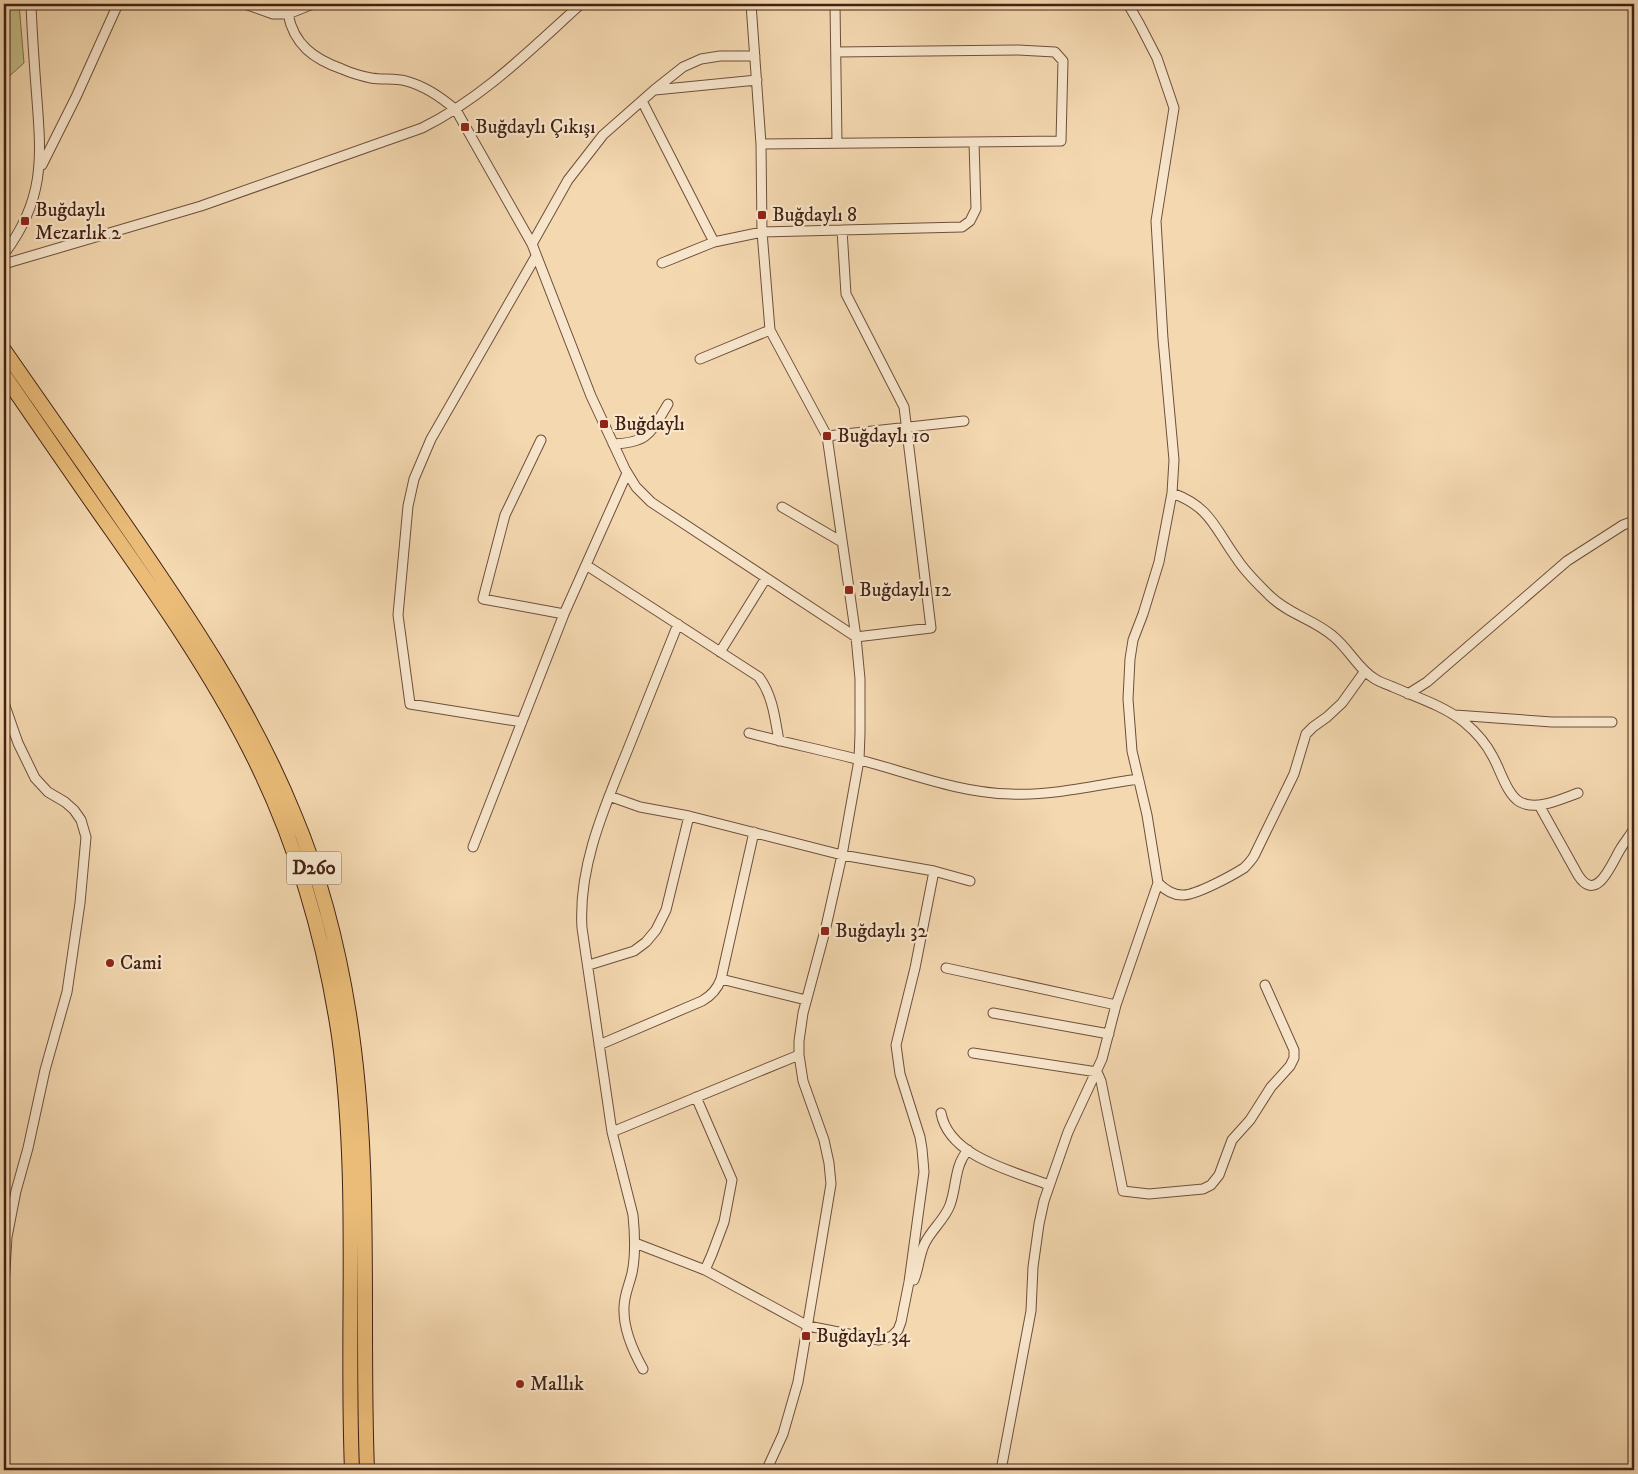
<svg xmlns="http://www.w3.org/2000/svg" width="1638" height="1474" viewBox="0 0 1638 1474" font-family="'IM FELL DW Pica',serif">
	<style>
		.green { fill: #c3bc86; stroke: #826e4d }
		.lines { fill: none; stroke-linecap: round; stroke-linejoin: round }
		.minor-casing { stroke: #6e4f3b; stroke-width: 11 }
		.highway-casing { stroke: #422114; stroke-width: 16 }
		.minor { stroke: #f8e6cc; stroke-width: 9 }
		.highway { stroke: #eabc78; stroke-width: 14 }
		.poi-dot { fill: #8f2418; stroke: #f8e6cc; stroke-width: 2 }
		.labels { text-anchor: middle; dominant-baseline: central; stroke-width: 4.5; stroke-linejoin: round; paint-order: stroke }
		.shield { fill: #f8e6cc; stroke: #795c4b; stroke-width: 1 }
		.shield-label { font-size: 19px; font-weight: bold; fill: #422114 }
		.poi-label { font-size: 20px; fill: #422114; stroke: #f8e6cc; text-anchor: start }
	</style>
	<rect width="100%" height="100%" fill="#f4d8b0"/>
	<filter id="stains"><feTurbulence type="fractalNoise" baseFrequency=".004" numOctaves="4"/><feColorMatrix values="0 0 0 0 .2 0 0 0 0 .09 0 0 0 0 .02 0 0 0 .5 -.17"/></filter>
	<radialGradient id="worn" r=".72"><stop offset=".6" stop-color="#630" stop-opacity="0"/><stop offset="1" stop-color="#630" stop-opacity=".3"/></radialGradient>
	<path class="green" d="M4,4H19L24,63L4,81Z"/>
	<g class="lines">
		<defs>
			<path id="minor" d="M245,4L273,14H288L313,4
				M751,4L761,144L762,232L770,330L827,436L856,637L860,679V733L859,760L842,855L825,931L803,1013L799,1041V1055L803,1081L824,1140L829,1163L831,1184L798,1382L783,1434L767,1469
				M835,4L837,143
				M288,14C294,45 314,59 342,69C351,73 361,76 371,78C383,80 394,78 406,81C425,86 441,97 456,110L532,244L591,396L625,469L636,487L651,502L660,508L856,637L931,628L904,407L846,294L842,230
				M655,90L757,80
				M642,101L714,242
				M761,144L1061,141L1063,61L1055,52L1018,50L836,52
				M42,165L76,97L118,4
				M532,244L568,180L603,135L654,90L683,67L701,59L720,56H755
				M4,254C47,197 41,154 36,87C34,60 32,32 31,4
				M662,263L714,242L762,232L962,227L970,221L976,209L974,142
				M4,264L201,206L422,128C483,98 531,49 581,4
				M700,359L770,330
				M827,436L964,421
				M541,440L505,515L483,599L564,614
				M613,444C649,443 651,432 668,404
				M1172,493C1211,507 1215,529 1237,559C1246,573 1258,584 1270,596C1290,615 1313,619 1333,636C1349,649 1358,669 1375,679C1381,683 1387,684 1393,687C1416,697 1444,706 1464,722C1476,732 1486,743 1493,757C1500,769 1507,795 1520,802C1537,811 1561,799 1578,793
				M782,507L842,542
				M586,565L759,677C773,696 775,719 779,741
				M720,652L766,578
				M1408,694L1427,682L1567,561L1623,525L1634,521
				M4,703L18,743L35,778L48,792L65,802L74,810L81,820L86,837L80,903L67,992L45,1070L28,1148L16,1191L7,1237L4,1286
				M1455,715L1552,722H1612
				M522,722L410,704L398,615L408,506L414,479L431,439L536,256
				M749,733C786,743 823,750 860,760C910,773 959,793 1011,794C1053,796 1096,785 1138,779
				M609,796L640,807L689,816L842,855L934,871L970,881
				M1539,805L1578,875C1597,905 1612,862 1621,848C1625,842 1630,835 1634,829
				M473,847L564,614L627,473
				M1158,883C1165,890 1172,895 1182,895C1195,896 1233,875 1244,868C1248,864 1251,861 1254,856L1294,774L1306,734L1313,727L1327,717L1342,703L1365,671
				M589,965L634,951L646,942L656,930L666,910L689,816
				M946,968L1116,1005
				M721,979L806,1000
				M993,1013L1109,1034
				M599,1045L702,1001C711,996 717,990 721,979L754,832
				M973,1053L1097,1072L1101,1081L1123,1191L1149,1194L1203,1189L1211,1185L1219,1175L1232,1140L1250,1120L1271,1087L1290,1066L1294,1058V1050L1265,985
				M696,1097L732,1180L724,1222L712,1254L705,1270
				M941,1113C949,1157 1013,1171 1049,1185
				M612,1132L799,1055
				M635,1243L705,1270L808,1326L879,1340L892,1336L898,1330L901,1322L909,1282L924,1172L922,1149L920,1137L900,1074L896,1045L915,968L934,871
				M914,1280C919,1268 919,1255 925,1243C932,1229 945,1219 950,1205C957,1186 954,1166 968,1150
				M643,1369C633,1351 624,1331 624,1311C623,1297 629,1286 632,1273C636,1254 635,1235 633,1215L612,1132L582,928C578,866 605,806 628,749C645,707 661,666 678,624
				M1001,1470L1031,1311L1033,1267L1039,1224L1044,1201L1068,1132L1102,1059L1116,1005L1158,883L1147,815L1132,751L1128,699L1130,659L1133,640L1143,614L1159,562L1172,493L1174,460L1163,339L1156,221L1174,108L1157,58L1140,25L1128,4"/>
			<path id="highway" d="M4,350C43,406 83,463 122,520C187,614 251,708 294,814C321,878 338,945 349,1014C373,1165 361,1318 367,1470
				M4,375C40,427 76,480 112,531C161,601 210,672 249,748C295,838 324,936 339,1036C359,1180 346,1326 352,1470"/>
		</defs>
		<use href="#minor" class="minor-casing"/>
		<use href="#highway" class="highway-casing"/>
		<use href="#minor" class="minor"/>
		<use href="#highway" class="highway"/>
	</g>
	<g class="poi-dot">
		<rect x="460" y="122" width="10" height="10" rx="2.5"/>
		<rect x="757" y="210" width="10" height="10" rx="2.5"/>
		<rect x="20" y="216" width="10" height="10" rx="2.5"/>
		<rect x="599" y="419" width="10" height="10" rx="2.5"/>
		<rect x="822" y="431" width="10" height="10" rx="2.5"/>
		<rect x="844" y="585" width="10" height="10" rx="2.5"/>
		<rect x="820" y="926" width="10" height="10" rx="2.5"/>
		<circle cx="110" cy="963" r="5"/>
		<rect x="801" y="1331" width="10" height="10" rx="2.5"/>
		<circle cx="520" cy="1384" r="5"/>
	</g>
	<g class="labels">
		<rect class="shield" x="286.5" y="851.5" width="55" height="33" rx="4"/>
		<g class="shield-label">
			<text x="314" y="868">D260</text>
		</g>
		<g class="poi-label">
			<text x="475" y="127">Buğdaylı Çıkışı</text>
			<text x="35" y="210">Buğdaylı<tspan x="35" dy="23">Mezarlık 2</tspan></text>
			<text x="772" y="215">Buğdaylı 8</text>
			<text x="614" y="424">Buğdaylı</text>
			<text x="837" y="436">Buğdaylı 10</text>
			<text x="859" y="590">Buğdaylı 12</text>
			<text x="835" y="931">Buğdaylı 32</text>
			<text x="120" y="963">Cami</text>
			<text x="816" y="1336">Buğdaylı 34</text>
			<text x="530" y="1384">Mallık</text>
		</g>
	</g>
	<rect width="1638" height="1474" fill="none" stroke="#f4d8b0" stroke-width="20"/>
	<rect x="5" y="5" width="1628" height="1464" fill="none" stroke="#422114" stroke-width="2.5"/>
	<rect x="10" y="10" width="1618" height="1454" fill="none" stroke="#422114"/>
	<rect width="100%" height="100%" filter="url(#stains)"/>
	<rect width="100%" height="100%" fill="url(#worn)"/>
</svg>
